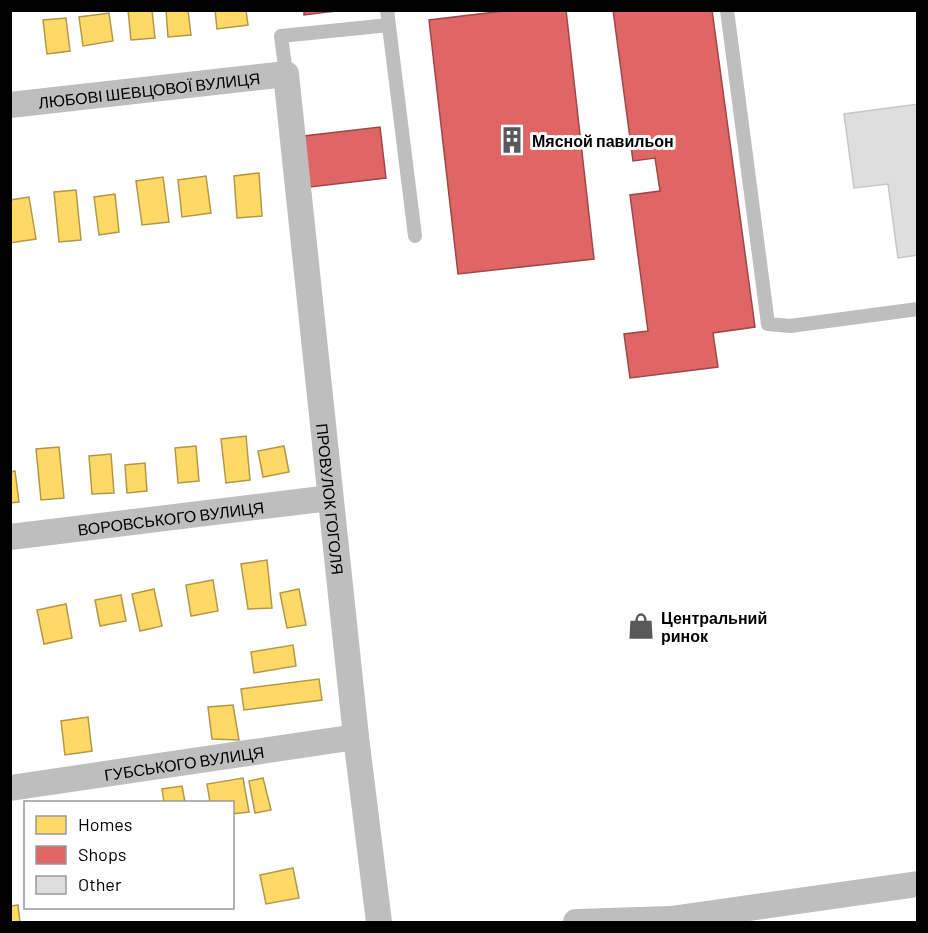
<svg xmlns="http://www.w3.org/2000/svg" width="928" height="933" viewBox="0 0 928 933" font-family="Barlow,sans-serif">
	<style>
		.homes { fill: #ffd966; stroke: #b29847; stroke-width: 1.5 }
		.shops { fill: #e06666; stroke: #9d4747; stroke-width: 1.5 }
		.building { fill: #dedede; stroke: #c6c6c6; stroke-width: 1.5 }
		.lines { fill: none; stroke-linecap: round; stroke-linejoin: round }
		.service { stroke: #bebebe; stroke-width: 14 }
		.minor { stroke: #bebebe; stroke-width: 26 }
		.labels { text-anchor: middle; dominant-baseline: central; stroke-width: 6; stroke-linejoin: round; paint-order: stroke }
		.street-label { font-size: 16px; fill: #000; stroke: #fff }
		.poi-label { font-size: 16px; font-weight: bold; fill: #000; stroke: #fff; text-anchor: start }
	</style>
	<rect width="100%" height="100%" fill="#fff"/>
	<path class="homes" d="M128,10H152L155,38L131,40Z
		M166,10H188L191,35L168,37Z
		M215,10H246L248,25L217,29Z
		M109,13L113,41L83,46L79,17Z
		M66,18L70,51L47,54L43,20Z
		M259,173L262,216L237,218L234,176Z
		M206,176L211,213L182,217L178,180Z
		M163,177L169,222L142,225L136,181Z
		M76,190L81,240L59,242L54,192Z
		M115,194L119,232L99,235L94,197Z
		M29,197L36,239L10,243V200Z
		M246,436L250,480L226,483L221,439Z
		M196,446L199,481L178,483L175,448Z
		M284,446L289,472L263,477L258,451Z
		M59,447L64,498L41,500L36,449Z
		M111,454L114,493L92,494L89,456Z
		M145,463L147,491L127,493L125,465Z
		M15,471L19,502L10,503V472Z
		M267,560L272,608L248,609L241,564Z
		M213,580L218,611L191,616L186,585Z
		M154,589L162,626L140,631L132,594Z
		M299,589L306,625L287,628L280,593Z
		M121,595L126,621L100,626L95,600Z
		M66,604L72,638L44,644L37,610Z
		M293,645L296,666L254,673L251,652Z
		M319,679L322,700L244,710L241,689Z
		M233,705L239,740L212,739L208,707Z
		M88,717L92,751L65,755L61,721Z
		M243,778L249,812L232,814V802H210L207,784Z
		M263,778L271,810L255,813L249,781Z
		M182,786L185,802H164L162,789Z
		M293,868L299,898L266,904L260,875Z
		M18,905L20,922H10V906Z"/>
	<path class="shops" d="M304,10H344L304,15Z
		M513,10H566L594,259L458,274L429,20Z
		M613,10H712L755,327L713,333L718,367L630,378L624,334L648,331L630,195L660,191L655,158L633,161Z
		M380,127L386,178L310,187L304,136Z"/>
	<path class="building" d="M918,104V255L898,258L888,184L854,188L844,114Z"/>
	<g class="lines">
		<path class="service" d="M387,10L415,236
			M727,10L768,324L790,326L918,309
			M286,74L281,36L389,25"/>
		<g class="minor">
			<path id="s1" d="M10,105L286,74L356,737L379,922"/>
			<path id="s2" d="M10,537L330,498"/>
			<path id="s3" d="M10,788L356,737"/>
			<path d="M576,922L671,919L918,884"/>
		</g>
	</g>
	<defs>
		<symbol id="building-bare" viewBox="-9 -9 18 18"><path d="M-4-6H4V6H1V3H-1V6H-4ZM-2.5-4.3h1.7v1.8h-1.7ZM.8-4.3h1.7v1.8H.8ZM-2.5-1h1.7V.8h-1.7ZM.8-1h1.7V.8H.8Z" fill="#595959" stroke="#fff" stroke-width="2.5" paint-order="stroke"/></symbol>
		<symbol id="shop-bare" viewBox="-9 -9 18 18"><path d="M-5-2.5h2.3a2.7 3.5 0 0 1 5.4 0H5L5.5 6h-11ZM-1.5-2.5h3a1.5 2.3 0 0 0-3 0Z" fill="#595959" stroke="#fff" stroke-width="2.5" paint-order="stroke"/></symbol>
	</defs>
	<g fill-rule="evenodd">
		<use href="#building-bare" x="493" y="121" width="38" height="38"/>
		<use href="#shop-bare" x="622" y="607" width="38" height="38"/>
	</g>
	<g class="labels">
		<g class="street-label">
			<text stroke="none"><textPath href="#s1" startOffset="140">ЛЮБОВІ ШЕВЦОВОЇ ВУЛИЦЯ</textPath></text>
			<text stroke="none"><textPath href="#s1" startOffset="705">ПРОВУЛОК ГОГОЛЯ</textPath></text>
			<text stroke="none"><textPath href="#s2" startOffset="162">ВОРОВСЬКОГО ВУЛИЦЯ</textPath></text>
			<text stroke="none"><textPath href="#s3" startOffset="176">ГУБСЬКОГО ВУЛИЦЯ</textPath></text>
		</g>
		<g class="poi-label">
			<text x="532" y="140">Мясной павильон</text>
			<text x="661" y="617">Центральний<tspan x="661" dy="18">ринок</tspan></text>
		</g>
	</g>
	<rect width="928" height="933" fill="none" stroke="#000000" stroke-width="24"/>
	<rect x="24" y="801" width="210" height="108" fill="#ffffff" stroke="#999999" stroke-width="1.5"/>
	<rect x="36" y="816" width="30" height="18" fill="#ffd966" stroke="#999999" stroke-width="1.5"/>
	<text x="78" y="831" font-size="18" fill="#000000">Homes</text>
	<rect x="36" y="846" width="30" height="18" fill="#e06666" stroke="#999999" stroke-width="1.5"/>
	<text x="78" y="861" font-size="18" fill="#000000">Shops</text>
	<rect x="36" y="876" width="30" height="18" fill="#dedede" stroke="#999999" stroke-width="1.5"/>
	<text x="78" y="891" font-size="18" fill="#000000">Other</text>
</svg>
